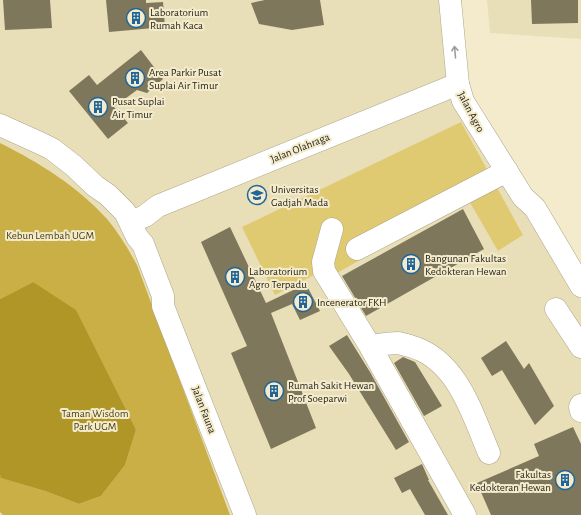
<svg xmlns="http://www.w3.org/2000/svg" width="581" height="515" viewBox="0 0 581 515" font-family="'Alegreya Sans',sans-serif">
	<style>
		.built { fill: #e8dfb9 }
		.green { fill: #e0ca71 }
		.forest { fill: #c9af46 }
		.water { fill: #af9626 }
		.building { fill: #7e775b }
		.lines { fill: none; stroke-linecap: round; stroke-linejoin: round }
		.minor-casing { stroke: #aca588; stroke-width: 23 }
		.major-casing { stroke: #aca588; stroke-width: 23 }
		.minor { stroke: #fff; stroke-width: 22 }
		.major { stroke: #fff; stroke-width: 22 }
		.oneway { stroke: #9e9d98 }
		.labels { text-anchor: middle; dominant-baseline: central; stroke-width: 4; stroke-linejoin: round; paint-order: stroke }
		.poi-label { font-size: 11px; fill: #28261a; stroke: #f3ebcc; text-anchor: start }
		.street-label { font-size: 11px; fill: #28261a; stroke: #f3ebcc }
		.park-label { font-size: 11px; fill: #4b4014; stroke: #f3ebcc }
	</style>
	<rect width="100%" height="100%" fill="#f3ebcc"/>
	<path class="built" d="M0,0H442L447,49L570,281L581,300V515H0Z
		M487,0H581V39L490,33Z"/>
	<path class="green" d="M461,122L523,235L498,251L461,187L459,204L321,282L318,273L275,295L242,227Z"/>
	<path class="forest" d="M0,143C40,163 77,186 107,219C119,233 128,249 137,265L230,515H3L0,512V475L2,478L45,491L79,504L101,496L125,465L136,430L33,282L0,299Z"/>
	<path class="water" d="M33,282L76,310L136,430L125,465L101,496L79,504L45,491L1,478L0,475V299Z"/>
	<path class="building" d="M3,0H50L52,28L5,30Z
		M106,0H146V3L163,2L165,27L109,32Z
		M265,0H320L324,25L292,30L259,24L251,3Z
		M531,0H578V23L532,24Z
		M141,50L163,79L147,93L137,90L114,107L128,123L108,139L69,91L89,75L97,85Z
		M463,209L484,249L366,316L342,276Z
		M230,227L266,303L306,284L320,311L300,320L292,304L271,313L316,428L271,449L231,353L247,346L201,242Z
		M347,335L370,372L409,442L396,450L349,374L329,346Z
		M506,341L524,369L529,363L554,406L535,425L502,370L492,376L481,358Z
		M403,357L415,362L442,406L424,416L394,363Z
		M573,427L581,444V515H491L477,483L539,456L534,444Z
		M422,464L429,480H428L448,515H425L410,489L402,493L394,478Z"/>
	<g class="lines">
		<defs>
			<path id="minor" d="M0,125L42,144L52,149L74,166L95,186L108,195L125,212L137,237L143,244L163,296V306L245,515
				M131,222L145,216L158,206L458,84
				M332,229L323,262L324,271L370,346L465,515
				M357,249L507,171
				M556,309L581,347
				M370,346C379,345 389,343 398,343C402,344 406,345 410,346C457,359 472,413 489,453
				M581,405L580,407L581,411"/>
			<path id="major" d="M450,0L458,84L463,101L523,197L535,208L581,286"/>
		</defs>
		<use href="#minor" class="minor-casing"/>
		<use href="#major" class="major-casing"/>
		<use href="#minor" class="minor"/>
		<use href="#major" class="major"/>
	</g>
	<defs><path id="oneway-shaft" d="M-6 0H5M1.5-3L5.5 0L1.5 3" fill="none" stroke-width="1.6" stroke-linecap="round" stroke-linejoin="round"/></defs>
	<use class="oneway" href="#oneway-shaft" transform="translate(455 52) rotate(-95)"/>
	<defs>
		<symbol id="building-ring" viewBox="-11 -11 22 22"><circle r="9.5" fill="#f3ebcc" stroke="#1f659a" stroke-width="1.5"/><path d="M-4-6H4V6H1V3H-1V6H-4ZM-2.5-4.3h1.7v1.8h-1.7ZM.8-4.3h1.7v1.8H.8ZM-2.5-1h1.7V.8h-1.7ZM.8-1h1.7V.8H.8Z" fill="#1f659a"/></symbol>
		<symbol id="university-ring" viewBox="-11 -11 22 22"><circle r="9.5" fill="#f3ebcc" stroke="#1f659a" stroke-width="1.5"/><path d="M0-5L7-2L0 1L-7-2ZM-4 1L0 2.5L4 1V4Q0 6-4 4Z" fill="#1f659a"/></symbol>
	</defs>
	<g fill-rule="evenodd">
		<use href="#building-ring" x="125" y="7" width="22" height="22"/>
		<use href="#building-ring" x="124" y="67" width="22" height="22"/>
		<use href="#building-ring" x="87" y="96" width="22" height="22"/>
		<use href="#university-ring" x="246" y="184" width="22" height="22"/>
		<use href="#building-ring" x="400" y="253" width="22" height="22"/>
		<use href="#building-ring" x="224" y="266" width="22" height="22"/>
		<use href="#building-ring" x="292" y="291" width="22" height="22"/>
		<use href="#building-ring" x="263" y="380" width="22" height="22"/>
		<use href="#building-ring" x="554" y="469" width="22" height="22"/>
	</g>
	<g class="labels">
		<g class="poi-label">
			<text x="150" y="12">Laboratorium<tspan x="150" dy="13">Rumah Kaca</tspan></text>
			<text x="149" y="72">Area Parkir Pusat<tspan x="149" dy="13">Suplai Air Timur</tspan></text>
			<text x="112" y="101">Pusat Suplai<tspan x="112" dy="13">Air Timur</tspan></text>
			<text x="271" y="189">Universitas<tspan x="271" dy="13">Gadjah Mada</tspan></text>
			<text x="425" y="258">Bangunan Fakultas<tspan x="425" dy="13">Kedokteran Hewan</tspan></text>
			<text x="249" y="271">Laboratorium<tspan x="249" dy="13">Agro Terpadu</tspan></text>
			<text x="317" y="302">Incenerator FKH</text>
			<text x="288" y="385">Rumah Sakit Hewan<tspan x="288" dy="13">Prof Soeparwi</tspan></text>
			<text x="551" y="474" text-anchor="end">Fakultas<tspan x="551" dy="13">Kedokteran Hewan</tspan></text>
		</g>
		<g class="street-label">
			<text transform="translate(471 112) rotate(62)">Jalan Agro</text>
			<text transform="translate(300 148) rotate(-22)">Jalan Olahraga</text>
			<text transform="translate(204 410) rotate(69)">Jalan Fauna</text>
		</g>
		<g class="park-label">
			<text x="50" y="235">Kebun Lembah UGM</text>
			<text x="95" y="413">Taman Wisdom<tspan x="95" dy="13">Park UGM</tspan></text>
		</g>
	</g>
</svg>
